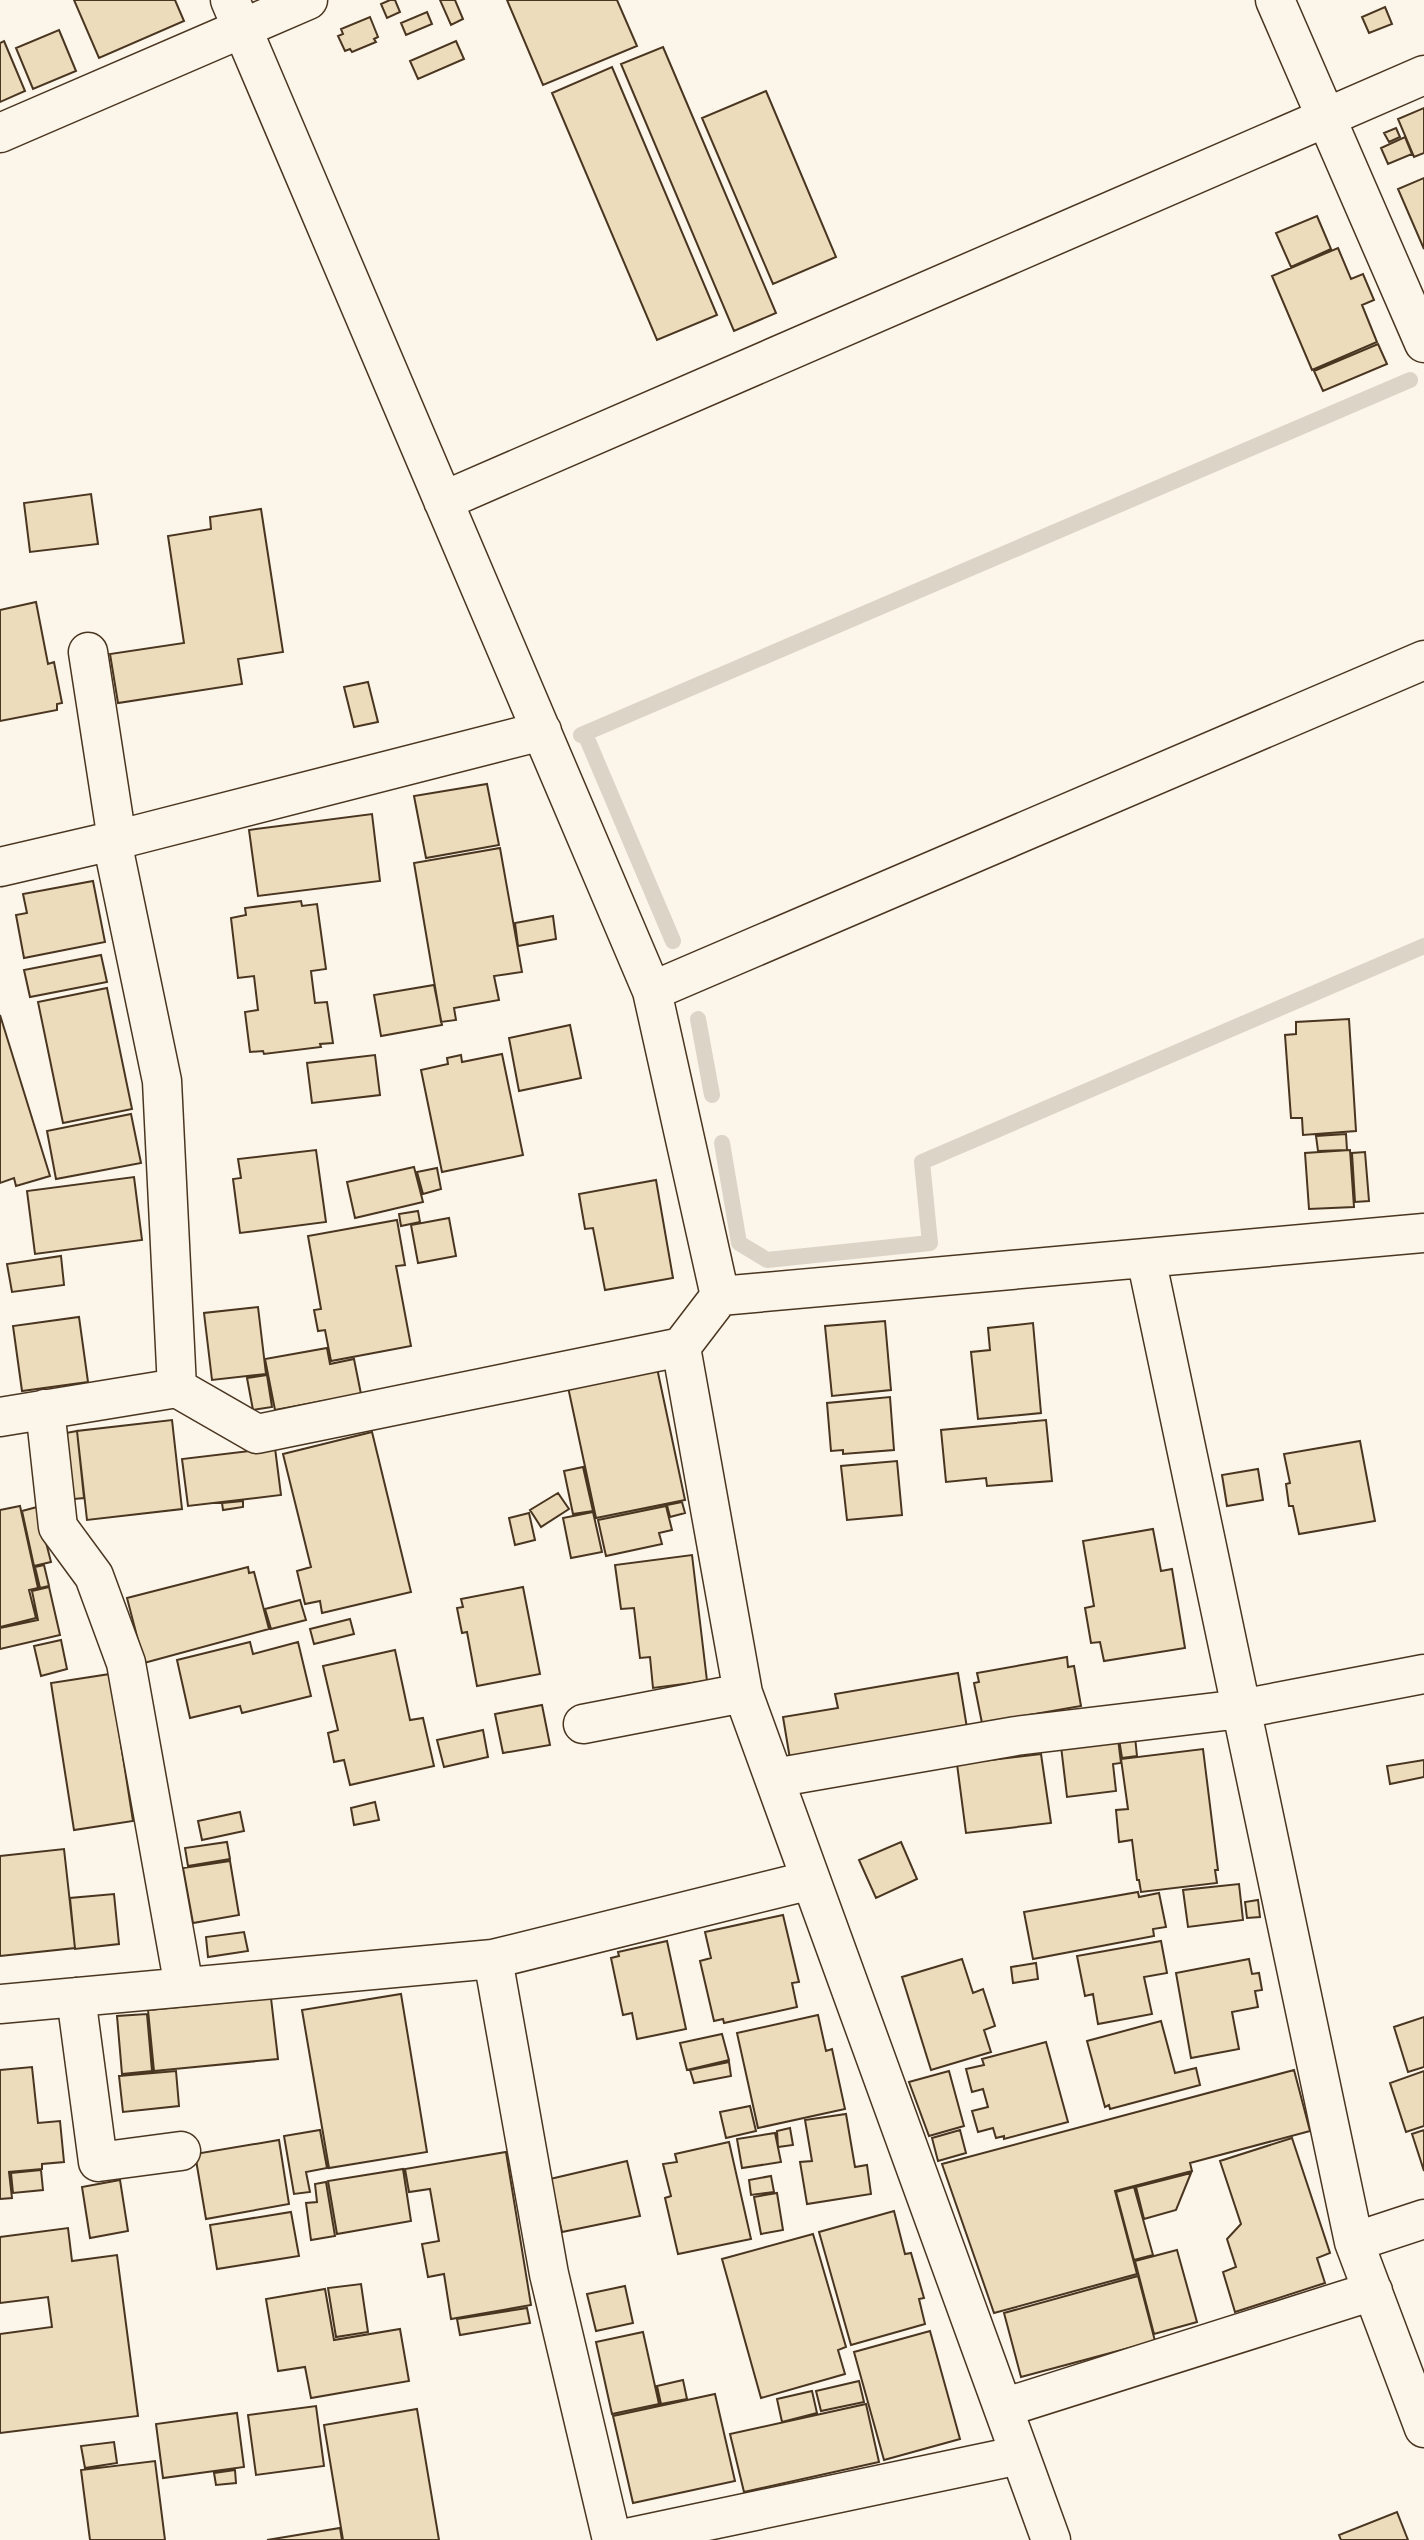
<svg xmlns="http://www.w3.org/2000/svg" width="1424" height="2540" viewBox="0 0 1424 2540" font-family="Arial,sans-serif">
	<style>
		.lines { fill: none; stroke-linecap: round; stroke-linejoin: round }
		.stream { stroke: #dcd4c6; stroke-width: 16 }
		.building { fill: #ecdcbc; stroke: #4a3520; stroke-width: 2 }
		.minor-casing { stroke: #4a3520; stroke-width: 41 }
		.minor { stroke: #fbf6e9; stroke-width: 38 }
	</style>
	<rect width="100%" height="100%" fill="#fbf6e9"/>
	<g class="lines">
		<path class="stream" d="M585,734L673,941
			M581,735L1410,380
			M698,1019L712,1095
			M722,1143L739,1243L767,1260L930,1243L922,1162L1424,946"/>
	</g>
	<path class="building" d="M74,0H175L184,21L99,58Z
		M390,0H395L400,12L387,18L381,4Z
		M440,0H455L463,19L451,25Z
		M507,0H617L637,46L543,85Z
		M1385,7L1392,24L1369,33L1362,17Z
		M427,12L432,24L406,35L401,23Z
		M370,17L378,37L374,39L376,42L352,52L350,49L345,51L338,36L343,34L341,29Z
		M59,30L76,71L33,89L16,48Z
		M4,41L25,91L0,102V43Z
		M456,41L464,59L418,79L410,61Z
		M663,47L776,313L734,331L621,64Z
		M612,67L717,315L657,340L552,93Z
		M766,91L836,257L773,284L702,118Z
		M1424,108V153L1414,157L1398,119Z
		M1396,128L1400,137L1389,142L1384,133Z
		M1405,137L1412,154L1388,164L1381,148Z
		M1424,178V249L1398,189Z
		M1317,216L1331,249L1291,267L1276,233Z
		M1338,248L1351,279L1363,274L1374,300L1362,305L1377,342L1312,370L1272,276Z
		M1378,344L1387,364L1323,391L1314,371Z
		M91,494L98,544L30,552L24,503Z
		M261,509L283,652L238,659L242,684L118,703L110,654L184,643L168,536L211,529L210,517Z
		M36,602L48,664L54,662L62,703L57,704V710L0,721V610Z
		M368,682L378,722L354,727L344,687Z
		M487,784L499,845L426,858L414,796Z
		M372,814L380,881L258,896L249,830Z
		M500,848L522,972L494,976L499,1000L454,1008L456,1020L441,1022L414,863Z
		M93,881L105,942L24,958L16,915L27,913L23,894Z
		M301,901L302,906L317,904L326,969L311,971L315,1003L327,1002L333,1043L320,1044L321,1047L264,1054L263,1051L250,1052L245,1012L258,1010L254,976L238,978L231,918L246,915L245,908Z
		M553,916L556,939L518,946L515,923Z
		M101,955L107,982L30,997L24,970Z
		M434,985L442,1025L381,1036L374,995Z
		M107,988L132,1109L63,1123L38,1002Z
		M0,1015L50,1176L16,1186L14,1178L0,1183Z
		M1349,1019L1356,1131L1303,1135L1302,1118H1291L1285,1035L1296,1034V1022Z
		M570,1025L581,1078L519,1091L509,1038Z
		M502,1054L523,1155L442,1172L421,1070L448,1064L447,1058L461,1055L462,1062Z
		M375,1055L380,1095L312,1103L307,1063Z
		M131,1114L141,1163L56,1179L47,1131Z
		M1346,1134L1347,1150L1318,1151L1316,1136Z
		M316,1150L326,1222L240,1233L233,1179L241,1178L238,1159Z
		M1350,1150L1354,1207L1309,1209L1305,1153Z
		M1365,1152L1369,1201L1355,1202L1352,1153Z
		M414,1167L423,1202L355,1218L347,1182Z
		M437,1168L441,1189L423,1194L417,1172Z
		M134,1177L142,1240L35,1254L27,1191Z
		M656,1180L673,1278L605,1290L593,1228L585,1229L579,1194Z
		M418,1211L420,1222L401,1226L399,1214Z
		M449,1218L456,1256L418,1263L411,1225Z
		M397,1220L405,1265L396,1266L411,1346L331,1361L325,1330L318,1331L314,1310L321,1309L308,1236Z
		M61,1256L64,1285L12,1292L7,1264Z
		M258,1307L266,1374L212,1380L204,1313Z
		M79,1317L88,1382L22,1391L13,1326Z
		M885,1321L891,1390L832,1396L825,1326Z
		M1033,1323L1041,1413L978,1419L971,1352L990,1350L988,1328Z
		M327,1348L330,1364L354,1359L361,1394L275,1410L265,1359Z
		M657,1368L685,1500L596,1518L568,1387Z
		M267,1375L272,1407L253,1410L247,1378Z
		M890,1397L894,1450L843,1454V1450L831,1451L827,1403Z
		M172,1420L182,1509L87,1520L77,1431Z
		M1046,1420L1052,1481L987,1486L986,1478L946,1482L941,1430Z
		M77,1431L84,1498L74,1499L66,1433Z
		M372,1432L411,1592L322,1613L320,1601L305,1604L297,1571L311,1567L283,1454Z
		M1360,1441L1375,1521L1299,1534L1293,1506H1289L1286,1484L1290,1483L1284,1454Z
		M275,1448L281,1495L188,1506L182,1459Z
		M897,1461L902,1515L847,1520L841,1466Z
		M583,1467L593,1511L573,1514L564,1471Z
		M1258,1469L1263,1500L1227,1506L1222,1475Z
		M558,1493L569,1509L541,1527L530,1510Z
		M243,1501V1507L223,1510L222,1503Z
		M682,1502L685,1513L670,1517L667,1505Z
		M20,1506L38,1588L29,1590L36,1618L0,1627V1510Z
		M666,1506L672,1530L659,1533L662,1544L606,1556L598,1520Z
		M37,1507L51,1562L34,1566L22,1511Z
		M593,1512L602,1552L571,1558L563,1518Z
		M529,1513L535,1540L515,1545L509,1518Z
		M1153,1529L1161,1571L1172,1569L1185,1648L1104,1661L1100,1642L1091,1643L1085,1608L1094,1606L1083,1541Z
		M692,1555L707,1681L653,1688L650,1657L640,1658L634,1608L621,1609L615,1565Z
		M44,1565L49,1586L40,1588L35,1567Z
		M248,1567L249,1573L254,1572L269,1629L144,1663L127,1598Z
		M49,1587L60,1635L0,1649V1628L38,1620L32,1591Z
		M523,1587L540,1674L477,1686L467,1632L462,1633L457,1608L463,1607L461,1599Z
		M300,1600L306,1620L271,1629L265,1609Z
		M350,1619L354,1634L314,1644L310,1629Z
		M61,1640L67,1669L41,1676L34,1646Z
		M250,1642L253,1654L298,1642L311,1696L242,1713L240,1706L190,1718L177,1660Z
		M395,1650L410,1720L423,1718L434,1766L350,1785L344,1760L334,1762L328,1733L338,1730L323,1666Z
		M1067,1657L1068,1667L1074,1666L1081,1706L982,1723L974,1683L979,1682L977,1673Z
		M958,1673L967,1728L790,1759L783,1717L838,1708L835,1694Z
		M110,1674L133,1821L74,1830L51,1683Z
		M542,1705L550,1745L503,1753L495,1714Z
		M483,1730L488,1757L444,1767L437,1740Z
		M1135,1737L1137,1756L1122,1758L1119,1739Z
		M1118,1739L1121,1763L1113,1764L1116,1791L1067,1797L1061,1746Z
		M1203,1749L1218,1870H1215L1217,1883L1141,1892L1139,1880H1137L1132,1840L1119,1842L1116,1810L1128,1809L1121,1759Z
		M1041,1754L1051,1823L966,1833L957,1764Z
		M1424,1760V1777L1390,1784L1387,1766Z
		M375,1802L379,1820L354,1825L351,1808Z
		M240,1812L244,1831L202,1840L198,1821Z
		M227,1842L230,1859L188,1866L185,1848Z
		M901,1842L917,1879L876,1898L859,1860Z
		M64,1849L75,1948L0,1956V1856Z
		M230,1861L239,1915L193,1923L183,1868Z
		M1239,1884L1243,1920L1188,1927L1183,1890Z
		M1138,1892L1139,1897L1159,1893L1166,1927L1153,1929L1154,1936L1033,1959L1024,1912Z
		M114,1894L119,1944L75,1949L70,1898Z
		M1258,1900L1260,1917L1247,1918L1245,1902Z
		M783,1915L799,1982L792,1983L797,2007L724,2023L723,2019L714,2021L700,1961L711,1958L705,1932Z
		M244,1932L248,1951L208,1957L206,1937Z
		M667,1941L686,2029L637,2039L632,2013L623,2015L611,1958L619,1956L618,1952Z
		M1161,1941L1167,1973L1144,1977L1152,2014L1098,2024L1093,1994L1085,1996L1077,1956Z
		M962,1959L973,1993L983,1989L995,2026L984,2030L991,2052L931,2070L902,1977Z
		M1249,1959L1252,1974L1259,1973L1262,1990L1255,1991L1258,2007L1232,2012L1239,2049L1191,2058L1176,1973Z
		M1036,1963L1038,1979L1013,1983L1011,1967Z
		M401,1994L427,2152L329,2168L302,2010Z
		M271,1998L278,2059L154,2071L148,2010Z
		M147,2014L152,2071L122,2074L117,2016Z
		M818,2015L826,2051L832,2049L845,2109L758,2128L737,2033Z
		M1424,2017V2067L1408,2072L1394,2027Z
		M1161,2021L1175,2073L1196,2068L1200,2085L1110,2109L1109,2105L1105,2107L1087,2041Z
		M722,2034L729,2060L687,2070L680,2043Z
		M1046,2042L1068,2122L1004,2139V2136L996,2138L993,2128L978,2132L972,2111L988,2107L983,2089L972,2092L966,2069L984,2065L982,2059Z
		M729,2062L731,2076L694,2083L690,2070Z
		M32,2067L38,2123L60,2121L64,2162L42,2164V2169L9,2172L12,2198L0,2199V2070Z
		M1294,2070L1310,2131L1190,2163L1192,2171L1115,2191L1137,2274L994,2313L942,2164Z
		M176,2071L179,2106L123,2112L119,2076Z
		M949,2071L964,2126L929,2136L909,2082Z
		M1424,2071V2126L1406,2132L1390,2083Z
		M750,2106L756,2131L726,2138L720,2112Z
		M846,2114L855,2167L867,2165L871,2194L807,2204L800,2162L812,2161L805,2120Z
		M790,2128L793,2145L778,2147L777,2131Z
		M320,2130L327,2168L306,2172L310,2192L294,2194L284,2136Z
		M960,2130L966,2153L938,2161L932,2138Z
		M1424,2130V2171L1412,2134Z
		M775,2133L781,2162L742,2168L737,2139Z
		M1292,2138L1330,2253L1317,2258L1325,2283L1235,2312L1223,2272L1236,2267L1227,2239L1241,2224L1220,2161Z
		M279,2140L289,2204L206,2219L195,2154Z
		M729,2142L751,2239L678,2254L665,2198L671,2196L663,2164L677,2162L675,2154Z
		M506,2152L531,2305L451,2319L444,2274L428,2277L422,2244L439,2241L430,2189L409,2192L405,2169Z
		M627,2161L640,2216L562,2232L550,2179Z
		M403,2169L411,2221L337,2234L328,2181Z
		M41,2170L43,2190L13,2193L11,2173Z
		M1191,2173L1176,2210L1144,2219L1136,2187Z
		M771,2176L774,2192L751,2195L749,2180Z
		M120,2180L128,2231L90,2238L82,2187Z
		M326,2182L335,2236L311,2240L306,2203L317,2202L315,2184Z
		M1134,2187L1153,2255L1134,2260L1116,2192Z
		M777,2193L783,2230L761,2234L754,2197Z
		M894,2211L905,2254L911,2253L924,2298L919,2299L925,2324L851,2345L819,2232Z
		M291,2212L299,2256L217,2269L210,2225Z
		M68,2228L72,2261L117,2255L138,2416L0,2433V2334L52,2327L48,2297L0,2303V2237Z
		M813,2234L846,2347L838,2350L845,2374L761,2398L722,2259Z
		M1177,2250L1197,2322L1154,2334L1135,2261Z
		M1138,2276L1155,2341L1021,2377L1004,2313Z
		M361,2284L368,2332L336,2337L328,2288Z
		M625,2286L633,2323L596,2331L587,2294Z
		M325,2289L334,2340L400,2329L409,2381L311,2398L305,2367L278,2371L266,2299Z
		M527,2308L530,2323L460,2335L457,2319Z
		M930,2331L960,2439L884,2460L854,2352Z
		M643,2332L659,2404L612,2414L596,2342Z
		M683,2380L687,2399L661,2404L657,2386Z
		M859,2381L864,2402L821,2411L816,2391Z
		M812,2391L817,2413L782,2422L777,2399Z
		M715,2394L735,2481L633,2503L613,2416Z
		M866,2404L879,2462L744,2492L730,2434Z
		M316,2406L324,2466L256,2475L248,2415Z
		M417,2409L439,2540H343L324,2425Z
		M237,2413L244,2467L163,2478L156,2424Z
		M114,2442L117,2463L85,2468L81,2446Z
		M155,2461L165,2540H90L81,2470Z
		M235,2470L236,2483L216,2485L214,2473Z
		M1397,2512L1408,2540H1341L1339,2535Z
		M340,2528L342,2540H267Z"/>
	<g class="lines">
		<defs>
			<path id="minor" d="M230,0L652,991L720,1296
				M1275,0L1424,343
				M0,133L308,0
				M443,501L1424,75
				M88,652L117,840
				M112,841L542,731
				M0,867L112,841L162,1081L177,1388
				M652,991L1424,660
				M1146,1258L1354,2242L1424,2428
				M45,1409L58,1527L94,1576L126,1663L184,1987
				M0,1417L177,1388L257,1434L681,1347
				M583,1724L743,1693
				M774,1778L1016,1736L1241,1709L1424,1674
				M493,1959L549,2274L612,2540
				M76,1997L98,2162L181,2151
				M0,2004L493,1959L811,1880
				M1354,2242L1424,2219
				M1003,2408L1373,2291
				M617,2540L1020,2455
				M1051,2540L743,1693L681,1347L720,1296L1424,1233"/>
		</defs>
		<use href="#minor" class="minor-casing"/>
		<use href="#minor" class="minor"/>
	</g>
</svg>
